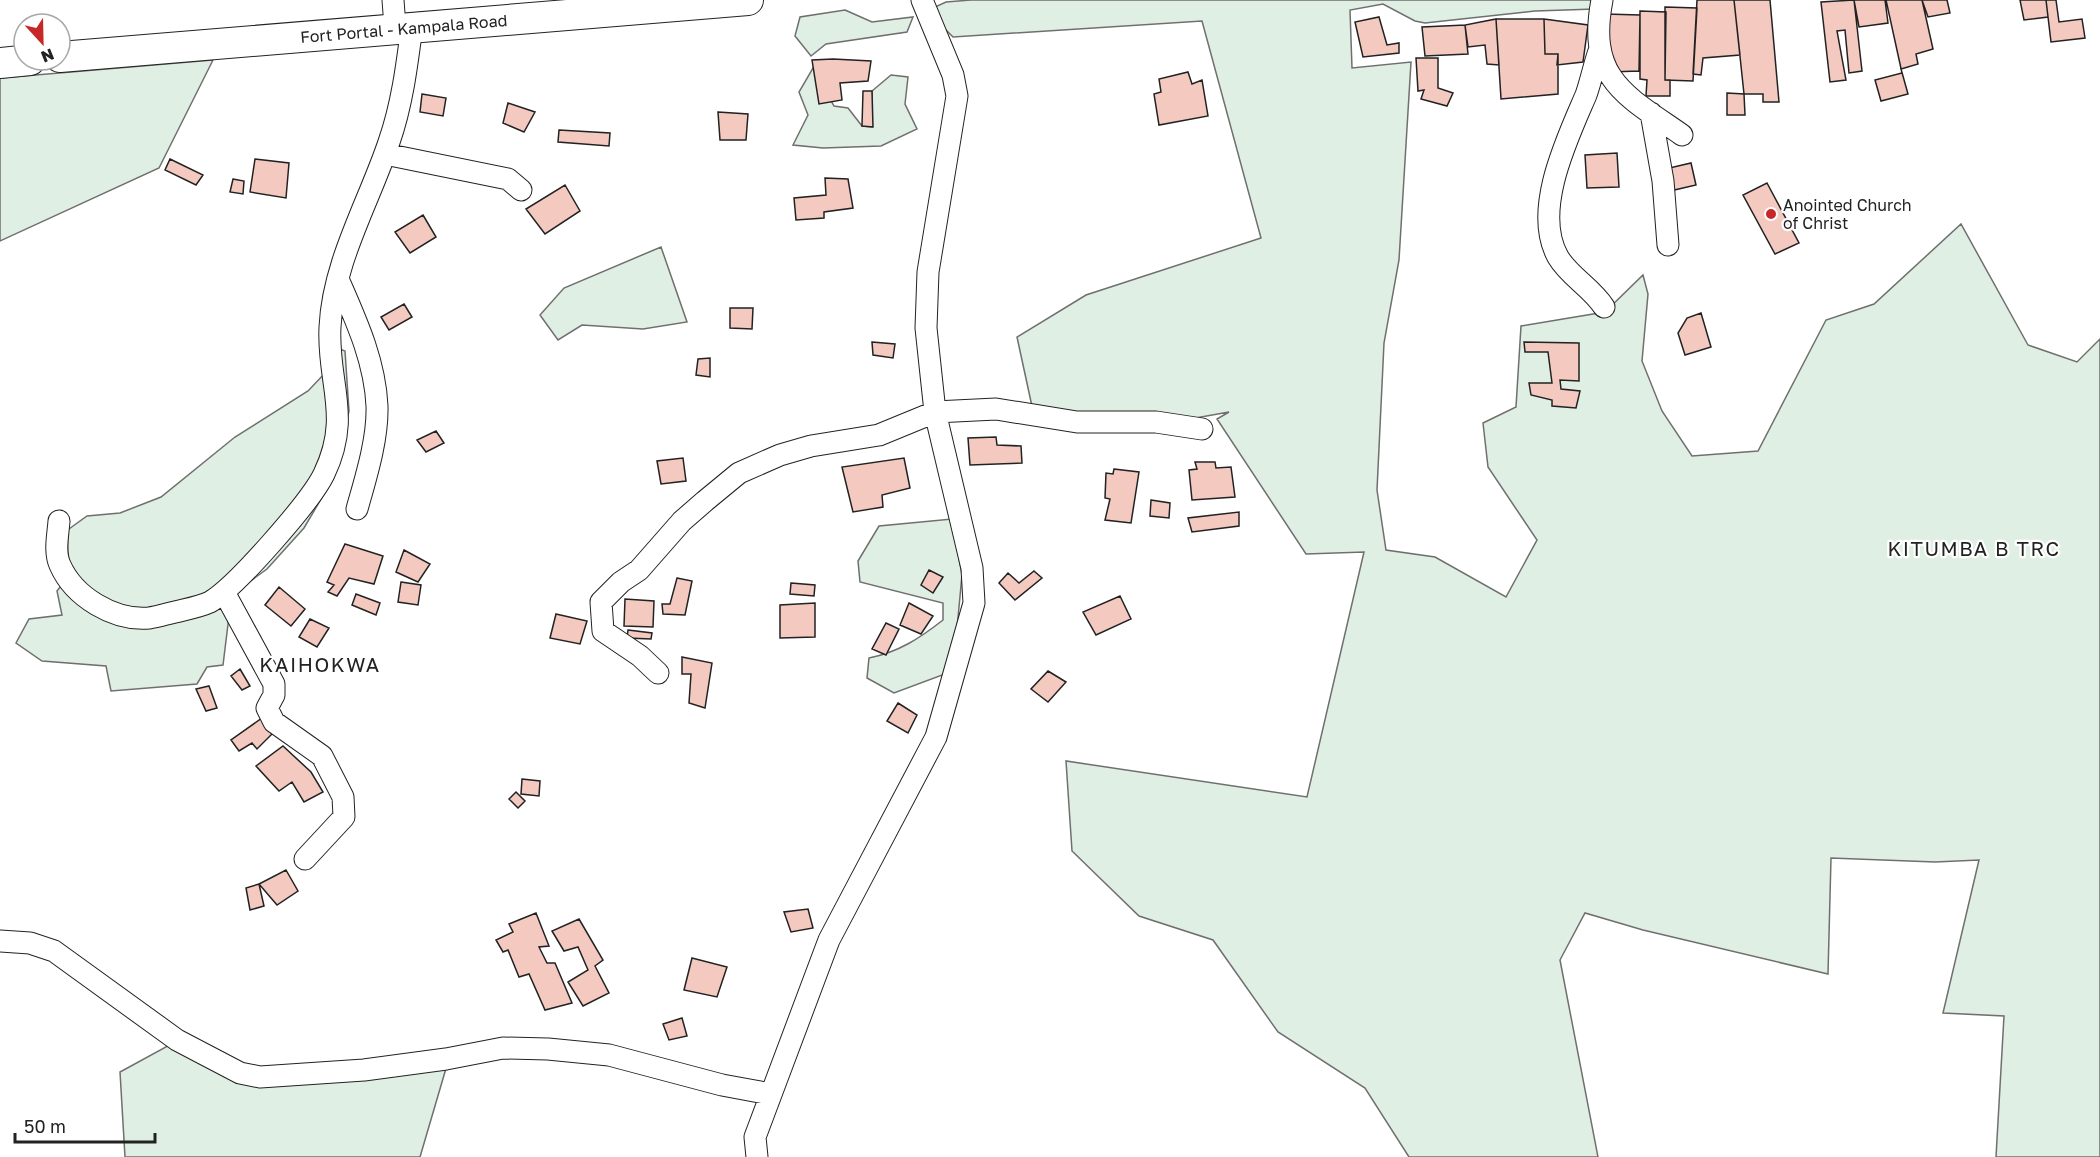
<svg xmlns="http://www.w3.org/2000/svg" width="2100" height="1157" viewBox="0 0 2100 1157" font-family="'Golos Text',sans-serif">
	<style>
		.green { fill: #e0efe3; stroke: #6f6f6f; stroke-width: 1.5 }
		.building { fill: #f3c9c0; stroke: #222; stroke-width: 1.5 }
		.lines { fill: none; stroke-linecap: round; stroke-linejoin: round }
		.minor-casing { stroke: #222; stroke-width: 23 }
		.highway-casing { stroke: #222; stroke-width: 32 }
		.minor { stroke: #fff; stroke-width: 21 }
		.highway { stroke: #fff; stroke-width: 30 }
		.poi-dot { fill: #c62828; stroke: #fff; stroke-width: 2 }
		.labels { text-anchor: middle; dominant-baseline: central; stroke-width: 4.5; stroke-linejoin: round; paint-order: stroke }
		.street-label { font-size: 16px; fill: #222; stroke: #fff }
		.poi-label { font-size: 16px; fill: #222; stroke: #fff; text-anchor: start }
		.quarter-label { font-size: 20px; letter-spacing: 1.5px; fill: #222; stroke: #fff }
	</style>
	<rect width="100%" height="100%" fill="#fff"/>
	<path class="green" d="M971,0H1598L1595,9L1535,11L1425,23L1415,21L1383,4L1350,10L1352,68L1411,62L1399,260L1384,343L1377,490L1386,550L1435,557L1506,597L1537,540L1488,467L1483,423L1516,407L1521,326L1605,312L1643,275L1648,294L1642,361L1662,411L1692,456L1758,451L1826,320L1874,304L1961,224L2028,345L2077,362L2100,339V1157H1996L2004,1016L1943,1013L1979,860L1935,862L1831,858L1828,974L1643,930L1585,913L1560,960L1598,1157H1409L1365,1088L1278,1032L1213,940L1139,916L1072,851L1066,761L1307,797L1364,552L1306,554L1217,419L1229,412L1173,422L1033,411L1017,337L1086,295L1261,238L1202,21L953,37L932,16L935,7L946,2Z
		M845,10L872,22L913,17L907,32L826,44L811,56L795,36L800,17Z
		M213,60L159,168L0,241V78Z
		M813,68L834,106L848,108L862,126L872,127V91L891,75L908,77L905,104L917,129L881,146L823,148L793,145L808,115L799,92Z
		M661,247L687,322L643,329L582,325L558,340L540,315L564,288Z
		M327,344L345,351L349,411L334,477L304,528L267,569L220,603L230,608L223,665L207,667L197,684L111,691L106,666L42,661L16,643L29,619L62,615L57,591L64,582L62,534L87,516L120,513L161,497L235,437L308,391L327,371Z
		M952,519L962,575L953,671L894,693L867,678L869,658C899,652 920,638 943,620V603L860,582L858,561L879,526Z
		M173,1043L244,1080L447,1065L420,1157H125L120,1072Z"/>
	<path class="building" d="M1697,0H1734L1740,55L1703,58L1701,75L1693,74Z
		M1734,0H1770L1779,102H1763V94H1744Z
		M1854,0H1885L1888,23L1859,27Z
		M1854,0L1862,71L1849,73L1845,30L1837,31L1846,80L1830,82L1821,2Z
		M1886,0H1922L1933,49L1916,54L1918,64L1901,69L1908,94L1881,101L1875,80L1902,73Z
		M1922,0H1947L1950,13L1928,17Z
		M2020,0H2046L2048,17L2024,20Z
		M2046,0H2056L2059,22L2082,19L2085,38L2051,42Z
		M1665,7L1697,8L1693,81L1665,80Z
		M1640,11L1666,12L1665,80H1670V96H1646L1647,80L1640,79Z
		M1605,14L1640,15L1639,71L1610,72Z
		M1379,17L1387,45L1399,43V53L1363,57L1355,22Z
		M1496,19H1544L1545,54H1558V94L1501,99Z
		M1496,19L1499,65L1487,64L1485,45L1468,47L1465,25Z
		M1544,19L1588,25L1583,62L1557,65L1558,54H1545Z
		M1465,25L1468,54L1425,56L1422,27Z
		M1416,58H1438V88L1453,93L1447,106L1421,99L1424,90L1418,91Z
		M833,59L871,61L868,81L840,83L842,100L819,104L812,60Z
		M1188,72L1192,84L1202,80L1208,116L1159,125L1154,94L1161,92L1159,79Z
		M863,91H872L873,127L862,126Z
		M1727,93L1744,94L1745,115H1727Z
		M422,94L446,98L443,116L420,112Z
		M508,103L535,112L524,132L503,123Z
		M718,112L748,114L746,140H720Z
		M559,130L610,133L609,146L558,142Z
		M1617,153L1619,187L1587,188L1585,155Z
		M170,159L203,175L196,185L165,170Z
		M255,159L289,163L286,198L250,192Z
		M1691,163L1696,185L1670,191L1665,169Z
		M825,178L848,179L853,208L824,212V218L796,220L794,198L826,195Z
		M233,179L244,181L243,194L230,192Z
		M1767,183L1799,243L1775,254L1743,195Z
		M565,185L580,211L545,234L526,209Z
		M423,215L436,237L410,253L395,232Z
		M404,304L412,317L389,330L381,317Z
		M730,308H753L752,329L730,328Z
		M1701,313L1711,347L1685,355L1678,333L1687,318Z
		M872,342L895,344L893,358L873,355Z
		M1524,342L1579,343V381L1560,380L1561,389L1580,391L1576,408L1552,406V400L1531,395L1529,383H1552L1548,352H1525Z
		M710,358V377L696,375L698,359Z
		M436,431L444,443L426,452L417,440Z
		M996,437L997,445L1021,446L1022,463L970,465L968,438Z
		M683,458L686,481L661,484L657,461Z
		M904,458L910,488L882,495L883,507L853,512L842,467Z
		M1195,462H1215L1216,468L1231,467L1235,497L1192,500L1189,470L1197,469Z
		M1114,469L1139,472L1131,523L1105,520L1110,499L1105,498L1106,473L1113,474Z
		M1151,500L1170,503L1169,518L1150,516Z
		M1239,512V526L1192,532L1188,518Z
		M345,544L383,556L374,584L349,578L337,596L328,592L334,585L327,582Z
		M404,550L430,564L418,582L396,572Z
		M929,570L943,577L933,593L921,585Z
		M1034,571L1042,578L1015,600L999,583L1008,573L1019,583Z
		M677,578L692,581L685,615L663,614L662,604H670Z
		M401,582L421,585L418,605L398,602Z
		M791,583L815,585L814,596L790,594Z
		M279,587L305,609L291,626L265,605Z
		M356,594L380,603L376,615L352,605Z
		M1120,596L1131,619L1096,635L1083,612Z
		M625,599L654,601L653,627L624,626Z
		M815,603V637L780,638V605Z
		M909,603L933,616L921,634L900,625Z
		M556,614L587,621L580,644L550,638Z
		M310,619L329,628L317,647L299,637Z
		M886,623L899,629L886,655L872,649Z
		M628,630L652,633L651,639L627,638Z
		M682,657L712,663L705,708L689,703L691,674H682Z
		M240,669L250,686L242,690L231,676Z
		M1048,671L1066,682L1048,702L1031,689Z
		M209,686L217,708L206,711L196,689Z
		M898,703L917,715L908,733L887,721Z
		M262,718L273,733L257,749L252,743L239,751L231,740Z
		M283,746L311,772L323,792L304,802L292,782L279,791L256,766Z
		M522,779L540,781L539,796L521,794Z
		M516,792L525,801L518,808L509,799Z
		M286,870L298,891L277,905L259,884Z
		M259,884L264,906L250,910L246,888Z
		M808,909L813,928L791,932L784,912Z
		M536,913L549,946L539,947L547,963H555L572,1003L545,1010L529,974L519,977L508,950L503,952L496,940L513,932L509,924Z
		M579,919L603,960L595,966L609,993L583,1006L568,982L588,970L578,947L564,951L552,931Z
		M692,958L727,967L717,997L684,990Z
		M682,1018L687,1036L669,1040L663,1024Z"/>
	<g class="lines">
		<defs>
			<path id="minor" d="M393,0L395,27
				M1602,0C1587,79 1625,95 1682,135
				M1599,51C1594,65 1591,81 1586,95C1567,139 1532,211 1558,257C1569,276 1592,288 1604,307
				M1651,113L1663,181L1668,245
				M385,154L508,179L521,190
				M338,279C356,320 375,361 377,406C378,439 366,477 357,509
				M59,521C58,535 54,552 60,565C74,597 114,621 149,618C157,617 166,614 175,612C187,609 199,607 210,602C236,587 311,501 324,474C352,416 327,383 330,327C333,262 369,202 389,142C402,105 407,65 412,26
				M224,592L274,684V695L267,708L274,722L322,756L343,797L344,817L305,859
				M658,673L640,656L603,631L601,602L621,582L639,570L682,521L705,501L739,473L780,455L811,446L879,435L935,412L996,409L1077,422H1156L1202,429
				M0,941L30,943L54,951L177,1040L240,1073L260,1077L364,1070L446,1059L503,1048L548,1049L609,1055L722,1085L771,1094
				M757,1157L755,1137L829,940L936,737L974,603L972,568L935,412L926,328L928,272L957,96L953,75L922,0"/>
			<g id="highway">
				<path id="s1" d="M60,57L748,0"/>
				<path d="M0,63L30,60"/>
			</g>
		</defs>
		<use href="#minor" class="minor-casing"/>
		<use href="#highway" class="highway-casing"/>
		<use href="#minor" class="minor"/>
		<use href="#highway" class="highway"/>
	</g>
	<circle class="poi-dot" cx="1771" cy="214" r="6"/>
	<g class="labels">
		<g class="street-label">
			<text stroke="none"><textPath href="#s1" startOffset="345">Fort Portal - Kampala Road</textPath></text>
		</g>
		<g class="poi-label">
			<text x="1783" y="205">Anointed Church<tspan x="1783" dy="18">of Christ</tspan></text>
		</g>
		<g class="quarter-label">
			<text x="1974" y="548">KITUMBA B TRC</text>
			<text x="320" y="664">KAIHOKWA</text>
		</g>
	</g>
	<g transform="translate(42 42) rotate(158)"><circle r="28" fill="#ffffff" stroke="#a7a7a7" stroke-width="1.5"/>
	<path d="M0-4.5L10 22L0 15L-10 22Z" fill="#c62828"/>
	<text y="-9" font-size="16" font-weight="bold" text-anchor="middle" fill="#222222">N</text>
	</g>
	<path d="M15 1133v9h140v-9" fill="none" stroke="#222222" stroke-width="3"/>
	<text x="24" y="1133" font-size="18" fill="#222222" stroke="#ffffff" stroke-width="4.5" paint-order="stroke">50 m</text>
</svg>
